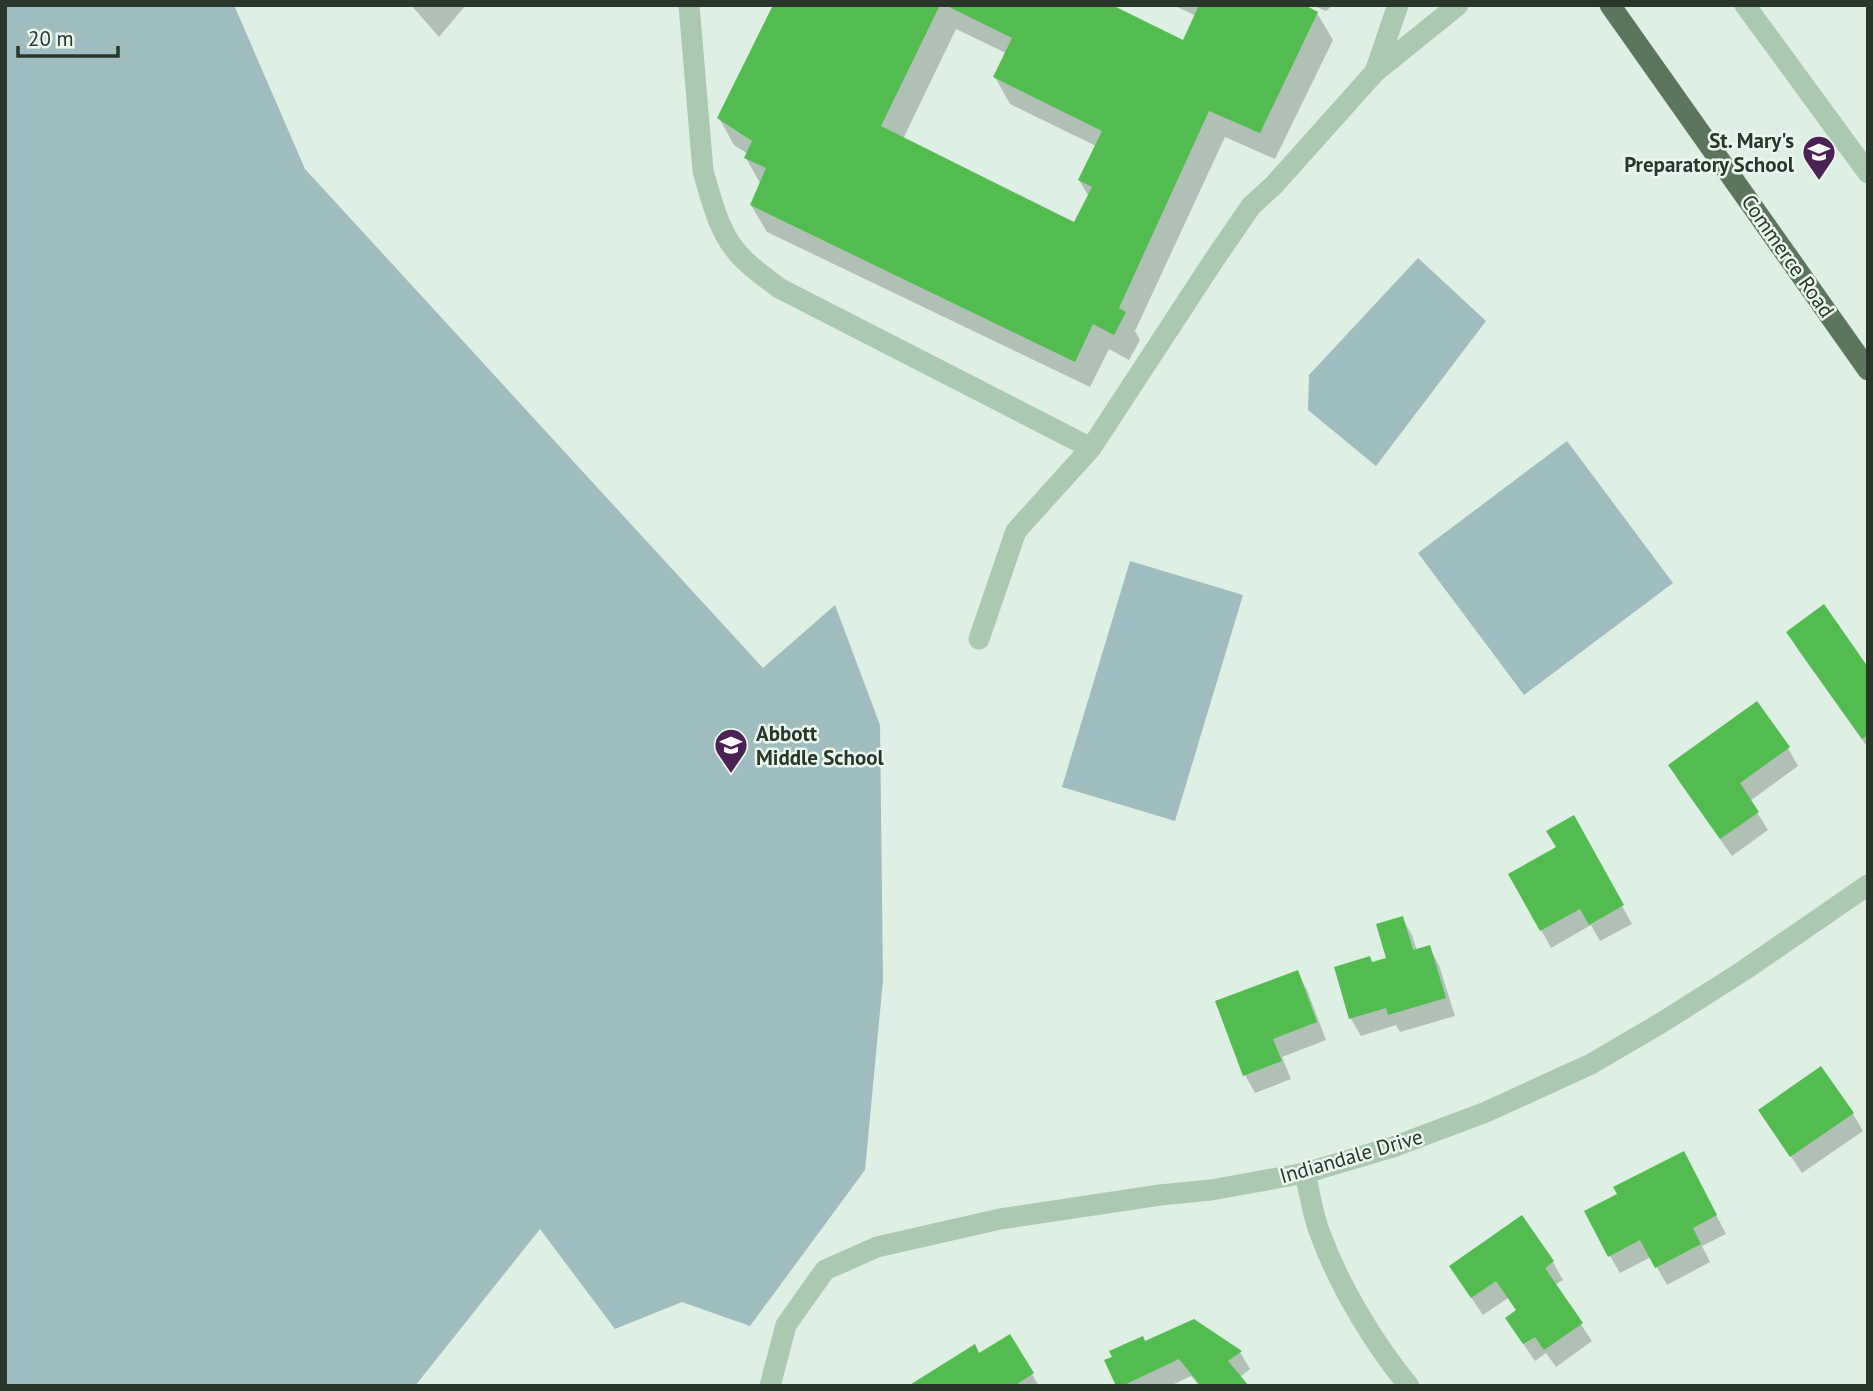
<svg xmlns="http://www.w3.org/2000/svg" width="1873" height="1391" viewBox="0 0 1873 1391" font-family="'PT Sans',sans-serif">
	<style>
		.green { fill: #9fbcbe }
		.shadow { fill: #0003; fill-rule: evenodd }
		.building { fill: #53bc50 }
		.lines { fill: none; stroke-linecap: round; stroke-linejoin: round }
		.minor { stroke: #abc8b0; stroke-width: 21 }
		.major { stroke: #5c765d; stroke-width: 21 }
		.labels { text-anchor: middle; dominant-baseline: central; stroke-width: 5; stroke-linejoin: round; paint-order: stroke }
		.poi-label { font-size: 21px; font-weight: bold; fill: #29362a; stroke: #eaf8ee; text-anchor: end }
		.street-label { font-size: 21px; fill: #29362a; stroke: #eaf8ee }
	</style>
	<rect width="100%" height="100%" fill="#def0e3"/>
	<path class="green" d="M5,5H234L305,169L763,668L835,605L880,725L883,980L865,1170L750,1326L682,1302L615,1329L540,1229L415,1386H5Z
		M1418,258L1486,321L1376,466L1308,410L1309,375Z
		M1567,441L1673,583L1524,695L1418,553Z
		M1130,561L1243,595L1175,821L1062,787Z"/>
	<path class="shadow" d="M411,5H466L439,37Z
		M775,5H1108L1184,42L1196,16L1173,5H1306L1305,7L1317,13L1333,40L1275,159L1225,137L1135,331L1140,340L1129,360L1109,349L1090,387L767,232L751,205L760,183L746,158L748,154L734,145L719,118ZM956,29L1006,53L995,77L1010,104L1096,146L1079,180L1089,197L1075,224L903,139Z
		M1312,5H1333L1326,11Z
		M1788,632L1868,670V748L1798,650Z
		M1788,748L1798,766L1750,801L1768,830L1732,856L1680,783L1670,765Z
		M1573,818L1632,924L1600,941L1591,925L1551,948L1511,875L1558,848Z
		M1402,918L1412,935L1417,951L1429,947L1439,965L1455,1016L1400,1032L1396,1025L1361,1036L1351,1019L1336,968L1372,964L1388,959Z
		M1297,972L1307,990L1326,1040L1282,1057L1291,1079L1255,1093L1245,1075Z
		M1760,1110L1853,1114L1863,1131L1802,1173Z
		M1693,1170L1726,1234L1702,1246L1710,1262L1667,1285L1651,1257L1620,1273L1610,1256L1619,1195Z
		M1553,1262L1563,1280L1555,1285L1592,1341L1556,1367L1546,1353L1535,1361L1518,1336L1517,1311L1508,1298L1483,1315L1462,1284Z
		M1010,1336L1039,1386H911L979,1355Z
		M1145,1343L1240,1352L1250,1369L1240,1377L1247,1386H1199L1191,1376L1170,1386H1118Z"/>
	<path class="building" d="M773,5H940L881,126L1074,222L1092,187L1078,180L1102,131L993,77L1012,38L945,5H1112L1183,40L1199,5H1305L1318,12L1260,133L1209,111L1119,308L1126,312L1114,335L1093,324L1075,362L750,205L766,168L744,158L752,141L717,118Z
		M1824,604L1868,667V735L1862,739L1786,632Z
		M1757,701L1790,747L1740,783L1759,812L1720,839L1668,765Z
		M1574,815L1624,905L1589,925L1580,909L1540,931L1508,874L1556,847L1546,831Z
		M1403,916L1413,950L1430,945L1446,998L1388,1015L1386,1008L1349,1019L1334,967L1370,956L1372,962L1386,958L1376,924Z
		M1298,970L1317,1022L1273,1039L1282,1061L1243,1076L1215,1001Z
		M1821,1066L1854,1113L1790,1157L1758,1110Z
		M1684,1151L1717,1215L1693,1228L1701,1244L1655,1268L1640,1240L1608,1257L1584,1211L1617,1194L1613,1187Z
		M1522,1215L1554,1261L1545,1268L1583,1323L1544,1350L1535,1337L1523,1344L1505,1318L1516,1310L1496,1281L1471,1298L1449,1266Z
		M1194,1319L1242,1351L1228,1361L1249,1386H1201L1179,1359L1122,1386H1116L1104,1360L1112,1357L1109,1351L1143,1336L1145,1341Z
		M1010,1334L1034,1373L1014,1386H908L975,1344L979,1353Z"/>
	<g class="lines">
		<path class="minor" d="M689,5L703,171C711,198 718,230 737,252C748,266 765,277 779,288L1091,448
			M1745,5L1868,173
			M1375,72L1398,5
			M979,639L1016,531L1091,448L1214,260L1251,206L1274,185L1375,72L1458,5
			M1305,1173C1310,1194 1313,1217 1321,1236C1340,1287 1374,1344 1409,1386
			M770,1386L786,1325L825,1270L877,1247L1000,1219L1160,1195L1211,1190L1305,1173L1393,1147L1486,1112L1591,1064L1661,1023L1743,971L1868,885"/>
		<path class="major" d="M1610,5L1868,370"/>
	</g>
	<defs>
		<symbol id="school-pin" viewBox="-11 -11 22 30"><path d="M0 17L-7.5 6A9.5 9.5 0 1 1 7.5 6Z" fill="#4a2254" stroke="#eaf8ee"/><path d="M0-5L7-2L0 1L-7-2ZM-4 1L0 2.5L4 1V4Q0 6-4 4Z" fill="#fff"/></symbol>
	</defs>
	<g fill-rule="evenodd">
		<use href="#school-pin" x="1800" y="133" width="38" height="52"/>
		<use href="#school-pin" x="712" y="726" width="38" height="52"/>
	</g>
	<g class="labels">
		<g class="poi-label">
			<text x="1794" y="140">St. Mary's<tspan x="1794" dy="24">Preparatory School</tspan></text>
			<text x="756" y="733" text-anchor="start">Abbott<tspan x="756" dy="24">Middle School</tspan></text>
		</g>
		<g class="street-label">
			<text transform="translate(1788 256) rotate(55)">Commerce Road</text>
			<text transform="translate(1351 1156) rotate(-16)">Indiandale Drive</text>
		</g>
	</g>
	<rect width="1873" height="1391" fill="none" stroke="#29362a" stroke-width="14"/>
	<path d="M18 46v10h100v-10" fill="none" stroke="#29362a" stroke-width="3.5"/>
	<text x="28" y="46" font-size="21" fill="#29362a" stroke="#eaf8ee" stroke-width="5" paint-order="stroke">20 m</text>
</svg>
